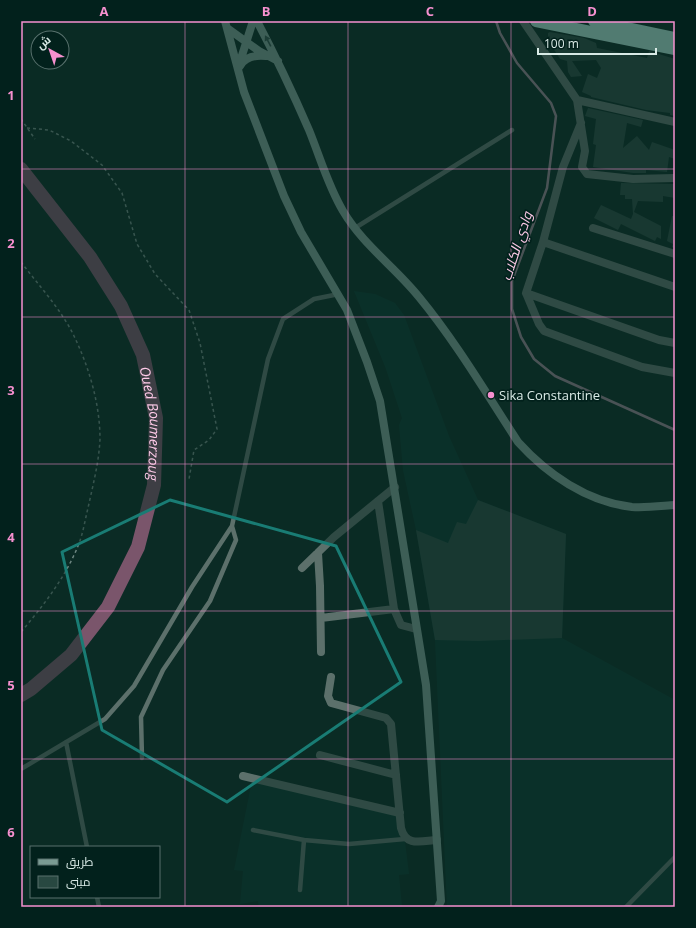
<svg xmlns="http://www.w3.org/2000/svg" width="696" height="928" viewBox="0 0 696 928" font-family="'Open Sans',Cairo,sans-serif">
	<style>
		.built { fill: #0a3730 }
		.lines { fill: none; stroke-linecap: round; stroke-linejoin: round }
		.stream { stroke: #968290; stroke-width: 2.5 }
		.river { stroke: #7a556b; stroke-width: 14 }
		.building { fill: #284841 }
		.path { stroke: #6e8782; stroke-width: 1.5; stroke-dasharray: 3 3; stroke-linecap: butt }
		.lane { stroke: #5c706b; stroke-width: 4.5 }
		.street { stroke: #5c706b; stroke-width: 8 }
		.secondary { stroke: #7a9b93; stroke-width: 8 }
		.highway { stroke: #a6dbce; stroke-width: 12 }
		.oneway { fill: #32524c }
		.marked { fill: none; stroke: #197c74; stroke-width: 3; stroke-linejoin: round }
		.grid { fill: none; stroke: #f690cf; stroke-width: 1; stroke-opacity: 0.55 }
		.poi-dot { fill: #f690cf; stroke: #02211c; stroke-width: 1.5 }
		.labels { text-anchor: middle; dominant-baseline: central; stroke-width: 3.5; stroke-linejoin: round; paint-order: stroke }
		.poi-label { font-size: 13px; fill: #d9eae6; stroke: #02211c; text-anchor: start }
		.water-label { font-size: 14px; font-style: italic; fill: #fecae8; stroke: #02211c }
		.neatline { fill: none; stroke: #f690cf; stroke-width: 1.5 }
		.grid-label { font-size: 13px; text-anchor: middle; font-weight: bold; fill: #f690cf }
	</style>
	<rect width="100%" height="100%" fill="#0b2b25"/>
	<path class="built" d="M354,291L375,294L395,303L404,315L449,436L478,500L566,534L562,638L675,700V907H447L435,640L416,530L403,470L399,425L402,418L386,369Z
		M252,781L402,817L409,874L399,875L402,907H259L258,901L240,904L243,871L234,870Z"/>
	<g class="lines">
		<path class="stream" d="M496,21L500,33L517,63L551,103L556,116L547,188L512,281V309L521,337L534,359L555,376L675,430"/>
		<path class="river" id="s1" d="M21,169L90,257L121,306L143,355L156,418L154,485L138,547L108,607L71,655L31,689L21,695"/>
	</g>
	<path class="building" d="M550,32L584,38L596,43L597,48L647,58L649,51L675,59V116L670,115V113L646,110L591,97V96L582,92L588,74L597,78L601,68L596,60L572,61L582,76L571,77L568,72L567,61L560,59L548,40V33Z
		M588,108L643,120L641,127L627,123L623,148L637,136L649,150L652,142L675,150V159L669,157L667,172L646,170V173H633L593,167L596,145L593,144L596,119L585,116Z
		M621,183L675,184V198L663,196V202L638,201L634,212L661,226V239L657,237L655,241L621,224L618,230L594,218L601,205L631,219L633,214L632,199H625V195H620Z
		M672,216H675V248L672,247L673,244L667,241Z
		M478,500L566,534L562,638L478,641L435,640L416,530L448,543L457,522L466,524Z"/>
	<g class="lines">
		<path class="path" d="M21,119L35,139
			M27,128L49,130L71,141L102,165L122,193L137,244L155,274L189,310L200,343L217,429L209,440L194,450L189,479
			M21,262C39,286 61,309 74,336C89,367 100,404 100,439C99,462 93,485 88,508C85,520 83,534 78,546C65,578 43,606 21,632"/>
		<path class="lane" d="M355,228L512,130
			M66,742L87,847
			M142,758L141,717L163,670L210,601L236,540L232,526
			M21,769L105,719L134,686L192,587L232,526L268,359L283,319L314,299L339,294
			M253,830L304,840
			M300,890L304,840L349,844L405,839
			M97,897L99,907
			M626,907L675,857"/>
		<path class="street" d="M523,21L577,100L585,151L582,167L587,174L633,179L675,178
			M577,100L675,122
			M581,123L563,167L543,242L526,293L539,324L544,331L642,367L675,373
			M593,228L675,254
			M543,242L675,287
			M526,293L659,340L675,343
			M378,501L394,609L401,625L416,629
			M318,553L320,586L321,652
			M302,568L334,537L395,487
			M321,618L394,609
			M331,677L328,696L331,703L386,718L391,724L401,828C406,847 421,841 437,840
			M320,755L396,775
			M243,776L400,813"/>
		<path class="secondary" d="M225,21L244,92L284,196L301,232L347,310L367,362L380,401L426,685L441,901L438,907
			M257,21C276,57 293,93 309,130C320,157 328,186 343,211C363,245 395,267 419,297C456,342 486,393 518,442C547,474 587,502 632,507C646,508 661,506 675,505
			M227,28L259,51L278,61
			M240,66C245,57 256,55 266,56
			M238,68L253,21"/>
		<path class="highway" d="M536,21L675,49
			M594,21L675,38"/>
	</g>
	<defs><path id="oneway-solid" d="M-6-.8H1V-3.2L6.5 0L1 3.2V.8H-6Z"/></defs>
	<use class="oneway" href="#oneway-solid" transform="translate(268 41) rotate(-118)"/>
	<path d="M0 0H696V928H0ZM170,500L336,546L401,682L227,802L102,730L62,552Z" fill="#0b2b25" fill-opacity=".55" fill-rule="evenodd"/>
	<path class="marked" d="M170,500L336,546L401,682L227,802L102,730L62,552Z"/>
	<path class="grid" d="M185,21V907M348,21V907M511,21V907M21,169H675M21,317H675M21,464H675M21,611H675M21,759H675"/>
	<circle class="poi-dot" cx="491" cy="395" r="4"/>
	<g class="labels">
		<g class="poi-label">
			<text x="499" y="395">Sika Constantine</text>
		</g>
		<g class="water-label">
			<text transform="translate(516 246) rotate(-72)">وادي الكلاب</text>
			<text stroke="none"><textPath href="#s1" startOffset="293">Oued Boumerzoug</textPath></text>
		</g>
	</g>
	<rect width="696" height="928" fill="none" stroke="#02211c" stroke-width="44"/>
	<rect x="30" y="846" width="130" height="52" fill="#02211c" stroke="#58716d"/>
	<rect x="38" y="859" width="20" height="6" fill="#7a9b93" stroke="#58716d"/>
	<text x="66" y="866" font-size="12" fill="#d9eae6">طريق</text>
	<rect x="38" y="876" width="20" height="12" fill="#284841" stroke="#58716d"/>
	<text x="66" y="886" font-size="12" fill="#d9eae6">مبنى</text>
	<g transform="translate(50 50) rotate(320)"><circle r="19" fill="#02211c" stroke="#58716d"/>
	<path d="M0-3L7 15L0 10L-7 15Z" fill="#f690cf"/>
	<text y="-6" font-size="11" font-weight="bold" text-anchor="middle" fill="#d9eae6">ش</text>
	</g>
	<path d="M538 48v6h118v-6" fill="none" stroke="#d9eae6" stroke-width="2"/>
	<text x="544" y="48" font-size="12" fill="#d9eae6" stroke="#02211c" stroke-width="3" paint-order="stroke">100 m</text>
	<rect x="22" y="22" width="652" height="884" class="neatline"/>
	<g class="grid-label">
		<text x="104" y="16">A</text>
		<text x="266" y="16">B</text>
		<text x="430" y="16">C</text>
		<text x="592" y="16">D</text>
		<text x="11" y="100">1</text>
		<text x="11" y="248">2</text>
		<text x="11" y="395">3</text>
		<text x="11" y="542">4</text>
		<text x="11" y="690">5</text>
		<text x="11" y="837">6</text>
	</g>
</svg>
